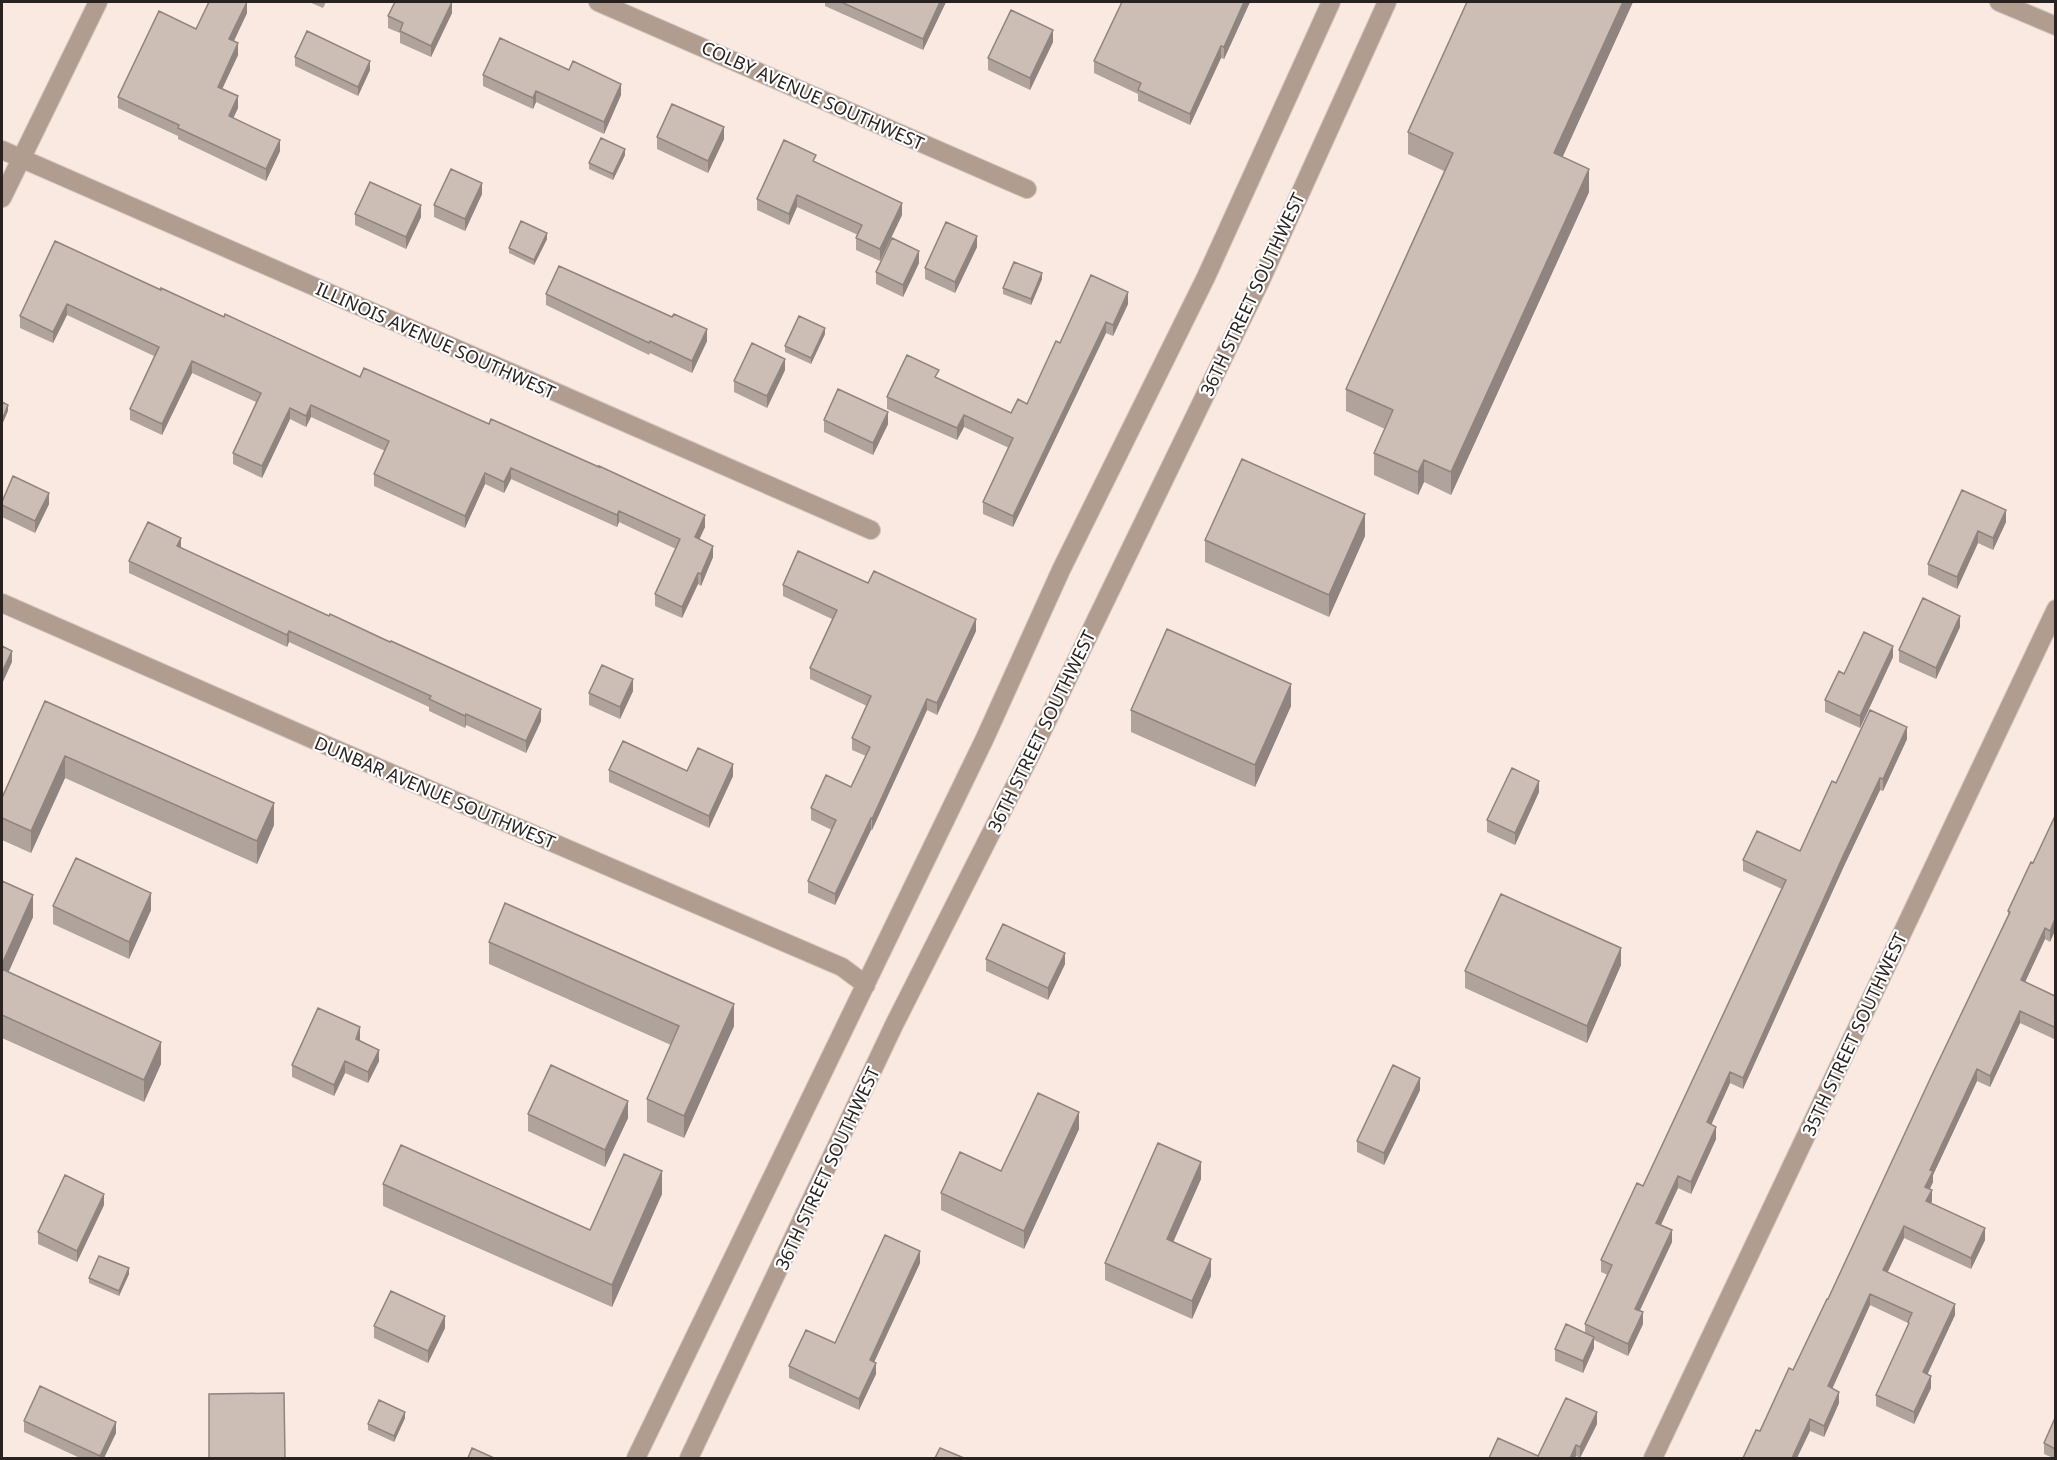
<svg xmlns="http://www.w3.org/2000/svg" width="2057" height="1460" viewBox="0 0 2057 1460" font-family="'Noto Sans',sans-serif">
	<style>
		.lines { fill: none; stroke-linecap: round; stroke-linejoin: round }
		.minor-casing { stroke: #d3c5be; stroke-width: 20 }
		.minor { stroke: #b19c90; stroke-width: 18 }
		.wall { fill: #afa39c }
		.shaded-wall { fill: #8f847f }
		.building { fill: #ccbdb5; stroke: #8f847f; stroke-width: 1.5 }
		.labels { text-anchor: middle; dominant-baseline: central; stroke-width: 4.5; stroke-linejoin: round; paint-order: stroke }
		.street-label { font-size: 18px; fill: #282320; stroke: #fff }
	</style>
	<rect width="100%" height="100%" fill="#f9e9e1"/>
	<g class="lines">
		<defs>
			<path id="minor" d="M598,2L1027,189
				M1999,2L2056,26
				M2,150L871,530
				M2,198L98,2
				M2,603L328,746L842,967L866,985
				M636,1458L985,738L1061,570L1206,277L1331,2
				M689,1458L894,1025L1032,752L1260,282L1387,2
				M1653,1458L2056,609"/>
		</defs>
		<use href="#minor" class="minor-casing"/>
		<use href="#minor" class="minor"/>
	</g>
	<path class="wall" d="M309,2H326L323,8Z
		M825,2H946L923,50L825,6Z
		M1250,2L1224,59L1221,58L1190,125L1138,101V94L1094,73V61Z
		M1633,2L1562,157L1589,192L1451,495L1424,482L1418,495L1374,475V453L1385,429L1346,411V389L1444,171L1408,154V132Z
		M247,13L234,41L238,55L222,89L238,108L233,118L280,151L266,181L178,139V136L118,108V97L196,29Z
		M452,13L431,57L400,43V33L388,28V16Z
		M1053,42L1030,90L988,70V58Z
		M295,57L370,70L358,96L295,66Z
		M569,70L621,95L604,134L536,102L533,109L483,86V75Z
		M657,137L724,139L708,173L657,149Z
		M625,155L613,180L589,169V163Z
		M816,163L902,215L880,261L856,250V238L858,235L797,207L789,225L757,210V199Z
		M482,194L465,231L434,217V205Z
		M355,214L421,217L406,249L355,225Z
		M547,239L534,265L509,253V248Z
		M55,241L161,290L224,317L705,527L699,539L713,557L701,586L698,584L682,618L655,606V594L676,549L619,522L617,527L511,479L504,493L485,484L465,528L374,486V474L385,451L311,417L306,427L290,419L262,478L233,464V453L256,402L192,373L162,435L130,420V409L154,356L67,315L53,343L20,328V316Z
		M977,247L955,293L925,279V268Z
		M919,263L903,297L876,284V272Z
		M1042,279L1031,305L1003,294V288Z
		M546,294L672,317L707,341L692,373L650,353L649,355L546,305Z
		M1128,304L1113,336L1106,333L1013,527L983,514V502L1009,448L964,427L957,440L887,409V397L939,379L1011,413L1027,404L1060,343Z
		M825,334L811,364L785,352V346Z
		M785,370L767,408L734,392V381Z
		M824,420L888,424L873,455L824,432Z
		M1962,490L2006,522L1993,550L1978,543L1957,589L1928,575V564Z
		M2,502L49,504L35,533L2,517Z
		M1365,536L1329,617L1205,562V540Z
		M181,548L541,721L526,753L466,725L465,728L429,711V707L289,642L287,647L129,573V561Z
		M868,583L976,631L937,715L927,710L872,830H871L835,905L808,893V881L832,830L811,820V808L851,787L866,756L852,750V738L867,706L810,679V668L832,619L783,596V585Z
		M1960,627L1936,679L1899,662V650Z
		M1893,657L1860,728L1825,712V700L1844,674Z
		M633,691L620,719L589,705V693Z
		M45,701L274,825L257,864L65,778L31,853L2,840V798Z
		M1291,706L1255,787L1131,732V710Z
		M1907,739L1883,791L1880,790L1844,866L1743,1089L1730,1083L1711,1125L1716,1139L1691,1194L1678,1188L1661,1225L1672,1242L1639,1311L1643,1324L1628,1356L1594,1340V1348L1583,1373L1555,1361V1349L1585,1332V1324L1608,1275L1601,1272V1260L1643,1186L1782,889L1743,871V860L1800,851L1836,783Z
		M609,770L687,771L733,776L709,828L609,782Z
		M1539,792L1515,845L1487,832V820Z
		M2055,816L2050,942L2045,939L2025,982L2055,996L2054,1039L2020,1023L1990,1087L1977,1081L1933,1175V1182L1930,1189L1932,1201L1931,1203L1985,1240L1971,1269L1904,1238L1887,1272L1955,1315L1927,1374L1931,1388L1914,1424L1876,1406V1395L1908,1327V1323L1870,1305L1832,1389L1839,1403L1824,1437L1810,1431H1760L1793,1370L1828,1299L2008,915V911L2033,863Z
		M2,881L33,917L8,972L161,1064L144,1102L2,1038Z
		M53,906L151,910L129,959L53,924Z
		M489,942L734,1026L684,1138L647,1122V1099L671,1045L489,964Z
		M986,959L1065,964L1048,1000L986,971Z
		M1621,965L1587,1043L1465,988V971Z
		M360,1039V1041L379,1061L368,1083L345,1073L334,1096L292,1077V1065Z
		M1420,1090L1384,1165L1357,1152V1141Z
		M528,1114L628,1118L605,1167L528,1131Z
		M1079,1129L1024,1249L941,1210V1193L1001,1171Z
		M1201,1179L1173,1242L1211,1276L1192,1319L1105,1280V1263Z
		M383,1184L590,1230L662,1194L612,1307L383,1206Z
		M104,1205L77,1262L38,1244V1232Z
		M920,1263L874,1362L876,1374L859,1410L789,1378V1366L835,1343Z
		M129,1274L119,1296L89,1283V1278Z
		M374,1326L445,1328L428,1363L374,1338Z
		M405,1418L394,1442L368,1430V1424Z
		M2055,1418V1458H2053L2044,1454V1443Z
		M24,1421L116,1433L104,1458H80L24,1432Z
		M1597,1424L1580,1458L1576,1456L1489,1458L1538,1456Z"/>
	<path class="shaded-wall" d="M247,2V13L229,51V39Z
		M452,2V13L431,57V46Z
		M940,2H946L923,50V39Z
		M1244,2H1250L1224,59V47Z
		M1623,2H1633L1554,176V153Z
		M1053,30V42L1030,90V78Z
		M238,43V55L218,98V87Z
		M1221,46V58L1190,125V114Z
		M370,61V70L358,96V87Z
		M621,84V95L604,134V122Z
		M536,91V102L533,109V98Z
		M238,96V108L229,127V116Z
		M724,127V139L708,173V161Z
		M280,140V151L266,181V169Z
		M625,149V155L613,180V174Z
		M1589,169V192L1451,495V472Z
		M482,183V194L465,231V219Z
		M797,195V207L789,225V214Z
		M902,203V215L880,261V249Z
		M421,205V217L406,249V237Z
		M547,233V239L534,265V260Z
		M977,236V247L955,293V282Z
		M919,251V263L903,297V285Z
		M1042,273V279L1031,305V299Z
		M1128,292V304L1113,336V325Z
		M67,304V315L53,343V332Z
		M1106,322V333L1013,527V516Z
		M825,328V334L811,364V358Z
		M707,329V341L692,373V361Z
		M785,359V370L767,408V396Z
		M192,361V373L162,435V424Z
		M8,405V411L2,425V420Z
		M311,405V417L306,427V416Z
		M290,408V419L262,478V466Z
		M888,412V424L873,455V443Z
		M964,415V427L957,440V428Z
		M1424,460V482L1418,495V472Z
		M511,468V479L504,493V482Z
		M485,473V484L465,528V516Z
		M49,493V504L35,533V521Z
		M2006,510V522L1993,550V538Z
		M619,511V522L617,527V515Z
		M1365,514V536L1329,617V595Z
		M705,515V527L695,549V537Z
		M1978,531V543L1957,589V577Z
		M181,538V549L177,546Z
		M713,546V557L701,586V574Z
		M698,573V584L682,618V607Z
		M1960,616V627L1936,679V668Z
		M976,619V631L937,715V703Z
		M289,631V642L287,647V635Z
		M1893,646V657L1860,728V716Z
		M12,651V662L2,684V672Z
		M633,679V691L620,719V707Z
		M1291,684V706L1255,787V765Z
		M927,699V710L872,830V819Z
		M541,709V721L526,753V741Z
		M466,714V725L465,728V716Z
		M1907,727V739L1883,791V779Z
		M65,756V778L31,853V831Z
		M733,764V776L709,828V816Z
		M1880,778V790L1844,866L1743,1089V1078L1844,854Z
		M1539,781V792L1515,845V833Z
		M274,803V825L257,864V841Z
		M871,818V830L835,905V894Z
		M151,893V910L129,959V942Z
		M33,895V917L2,987V964Z
		M2055,919V931L2050,942V931Z
		M2045,928V939L2021,991V980Z
		M1621,948V965L1587,1043V1026Z
		M1065,953V964L1048,1000V988Z
		M734,1004V1026L684,1138V1116Z
		M2020,1011V1023L1990,1087V1076Z
		M2055,1025V1036L2054,1039V1027Z
		M360,1027V1039L356,1050V1039Z
		M161,1042V1064L144,1102V1080Z
		M379,1050V1061L368,1083V1072Z
		M345,1061V1073L334,1096V1085Z
		M1977,1069V1081L1933,1175V1182L1925,1198V1187L1930,1170Z
		M1730,1072V1083L1707,1134V1122Z
		M1420,1078V1090L1384,1165V1153Z
		M628,1101V1118L605,1167V1150Z
		M1079,1112V1129L1024,1249V1231Z
		M1716,1127V1139L1691,1194V1182Z
		M1201,1162V1179L1167,1256V1239Z
		M662,1171V1194L612,1307V1285Z
		M1678,1176V1188L1656,1235V1223Z
		M1932,1190V1201L1926,1213V1201Z
		M104,1194V1205L77,1262V1251Z
		M1904,1226V1238L1883,1282V1270Z
		M1985,1228V1240L1971,1269V1258Z
		M1672,1230V1242L1635,1321V1309Z
		M920,1251V1263L870,1371V1360Z
		M1211,1259V1276L1192,1319V1301Z
		M129,1268V1274L119,1296V1291Z
		M1870,1294V1305L1828,1398V1386Z
		M1955,1304V1315L1923,1384V1372Z
		M1643,1312V1324L1628,1356V1344Z
		M445,1316V1328L428,1363V1351Z
		M1594,1337V1348L1583,1373V1361Z
		M876,1363V1374L859,1410V1399Z
		M1931,1376V1388L1914,1424V1412Z
		M1839,1392V1403L1824,1437V1426Z
		M405,1412V1418L394,1442V1436Z
		M1597,1412V1424L1580,1458V1447Z
		M1810,1419V1431L1797,1458H1792Z
		M116,1422V1433L104,1458H100V1456Z
		M1576,1445V1456L1575,1458H1570Z"/>
	<path class="building" d="M209,2H247L229,39L238,43L218,87L238,96L229,116L280,140L266,169L178,128L179,125L118,97L159,11L196,29Z
		M395,2H452L431,46L400,31L403,23L388,16Z
		M841,2H940L923,39Z
		M1122,2H1244L1224,47L1221,46L1190,114L1138,90L1141,83L1094,61Z
		M1467,2H1623L1554,153L1589,169L1451,472L1424,460L1418,472L1374,453L1393,410L1346,389L1453,153L1408,132Z
		M1011,10L1053,30L1030,78L988,58Z
		M307,31L370,61L358,87L295,57Z
		M500,38L569,70L573,61L621,84L604,122L536,91L533,98L483,75Z
		M672,104L724,127L708,161L657,137Z
		M601,138L625,149L613,174L589,163Z
		M784,140L816,155L813,161L902,203L880,249L856,238L862,225L797,195L789,214L757,199Z
		M451,169L482,183L465,219L434,205Z
		M370,182L421,205L406,237L355,214Z
		M521,221L547,233L534,260L509,248Z
		M946,222L977,236L955,282L925,268Z
		M892,238L919,251L903,285L876,272Z
		M55,241L161,290V288L224,317L225,314L360,377L364,368L489,424L491,419L599,467V466L705,515L695,537L713,546L701,574L698,573L682,607L655,594L680,539L619,511L617,515L511,468L504,482L485,473L465,516L374,474L389,441L311,405L306,416L290,408L262,466L233,453L261,393L192,361L162,424L130,409L159,347L67,304L53,332L20,316Z
		M1014,262L1042,273L1031,299L1003,288Z
		M559,266L672,317L674,314L707,329L692,361L650,341L649,343L546,294Z
		M1091,275L1128,292L1113,325L1106,322L1013,516L983,502L1013,438L964,415L957,428L887,397L907,355L939,370L935,377L1011,413L1018,399L1027,404L1056,341L1060,343Z
		M799,316L825,328L811,358L785,346Z
		M752,343L785,359L767,396L734,381Z
		M838,389L888,412L873,443L824,420Z
		M2,402L8,405L2,420Z
		M1242,459L1365,514L1329,595L1205,540Z
		M13,476L49,493L35,521L2,505V502Z
		M1962,490L2006,510L1993,538L1978,531L1957,577L1928,564Z
		M148,522L181,538L177,546L329,616L330,614L390,642L391,641L541,709L526,741L466,714L465,716L429,699L431,696L289,631L287,635L129,561Z
		M798,551L868,583L874,571L976,619L937,703L927,699L872,819L871,818L835,894L808,881L836,820L811,808L826,775L851,787L870,747L852,738L871,696L810,668L837,610L783,585Z
		M1923,598L1960,616L1936,668L1899,650Z
		M1167,629L1291,684L1255,765L1131,710Z
		M1864,632L1893,646L1860,716L1825,700L1839,671L1844,674Z
		M2,646L12,651L2,672Z
		M602,665L633,679L620,707L589,693Z
		M45,701L274,803L257,841L65,756L31,831L2,818V798Z
		M1870,710L1907,727L1883,779L1880,778L1844,854L1743,1078L1730,1072L1707,1122L1716,1127L1691,1182L1678,1176L1656,1223L1672,1230L1635,1309L1643,1312L1628,1344L1585,1324L1612,1265L1601,1260L1637,1183L1643,1186L1786,880L1743,860L1757,831L1800,851L1832,781L1836,783Z
		M623,741L687,771L698,748L733,764L709,816L609,770Z
		M1512,768L1539,781L1515,833L1487,820Z
		M2055,816V919L2050,931L2045,928L2021,980L2055,996V1025L2054,1027L2020,1011L1990,1076L1977,1069L1930,1170L1933,1171L1925,1187L1932,1190L1926,1201L1985,1228L1971,1258L1904,1226L1883,1270L1955,1304L1923,1372L1931,1376L1914,1412L1876,1395L1909,1323L1908,1322L1912,1313L1870,1294L1828,1386L1839,1392L1824,1426L1810,1419L1792,1458H1743L1756,1430L1760,1431L1789,1368L1793,1370L1827,1299H1828L1931,1077L2010,912L2008,911L2031,862L2033,863Z
		M76,858L151,893L129,942L53,906Z
		M2,881L33,895L2,964Z
		M1501,894L1621,948L1587,1026L1465,971Z
		M505,903L734,1004L684,1116L647,1099L679,1026L489,942Z
		M1003,924L1065,953L1048,988L986,959Z
		M2,969L161,1042L144,1080L2,1015Z
		M318,1008L360,1027L356,1039L379,1050L368,1072L345,1061L334,1085L292,1065Z
		M551,1065L628,1101L605,1150L528,1114Z
		M1393,1065L1420,1078L1384,1153L1357,1141Z
		M1038,1093L1079,1112L1024,1231L941,1193L960,1152L1001,1171Z
		M1158,1143L1201,1162L1167,1239L1211,1259L1192,1301L1105,1263Z
		M401,1145L590,1230L624,1154L662,1171L612,1285L383,1184Z
		M65,1175L104,1194L77,1251L38,1232Z
		M885,1235L920,1251L870,1360L876,1363L859,1399L789,1366L806,1330L835,1343Z
		M99,1256L129,1268L119,1291L89,1278Z
		M391,1291L445,1316L428,1351L374,1326Z
		M1566,1324L1594,1337L1583,1361L1555,1349Z
		M40,1386L116,1422L100,1456L24,1421Z
		M284,1393L285,1458H209V1394Z
		M1566,1398L1597,1412L1580,1447L1576,1445L1570,1458H1489L1498,1438L1538,1456Z
		M379,1400L405,1412L394,1436L368,1424Z
		M2055,1418V1449L2044,1443Z
		M472,1448L494,1458H468Z
		M940,1448L964,1458H935Z"/>
	<g class="labels">
		<g class="street-label">
			<text transform="translate(813 95) rotate(24)">COLBY AVENUE SOUTHWEST</text>
			<text transform="translate(1252 294) rotate(-65)">36TH STREET SOUTHWEST</text>
			<text transform="translate(436 340) rotate(24)">ILLINOIS AVENUE SOUTHWEST</text>
			<text transform="translate(1041 731) rotate(-64)">36TH STREET SOUTHWEST</text>
			<text transform="translate(435 792) rotate(23)">DUNBAR AVENUE SOUTHWEST</text>
			<text transform="translate(1854 1034) rotate(-65)">35TH STREET SOUTHWEST</text>
			<text transform="translate(827 1168) rotate(-65)">36TH STREET SOUTHWEST</text>
		</g>
	</g>
	<rect width="2057" height="1460" fill="none" stroke="#282320" stroke-width="6"/>
</svg>
